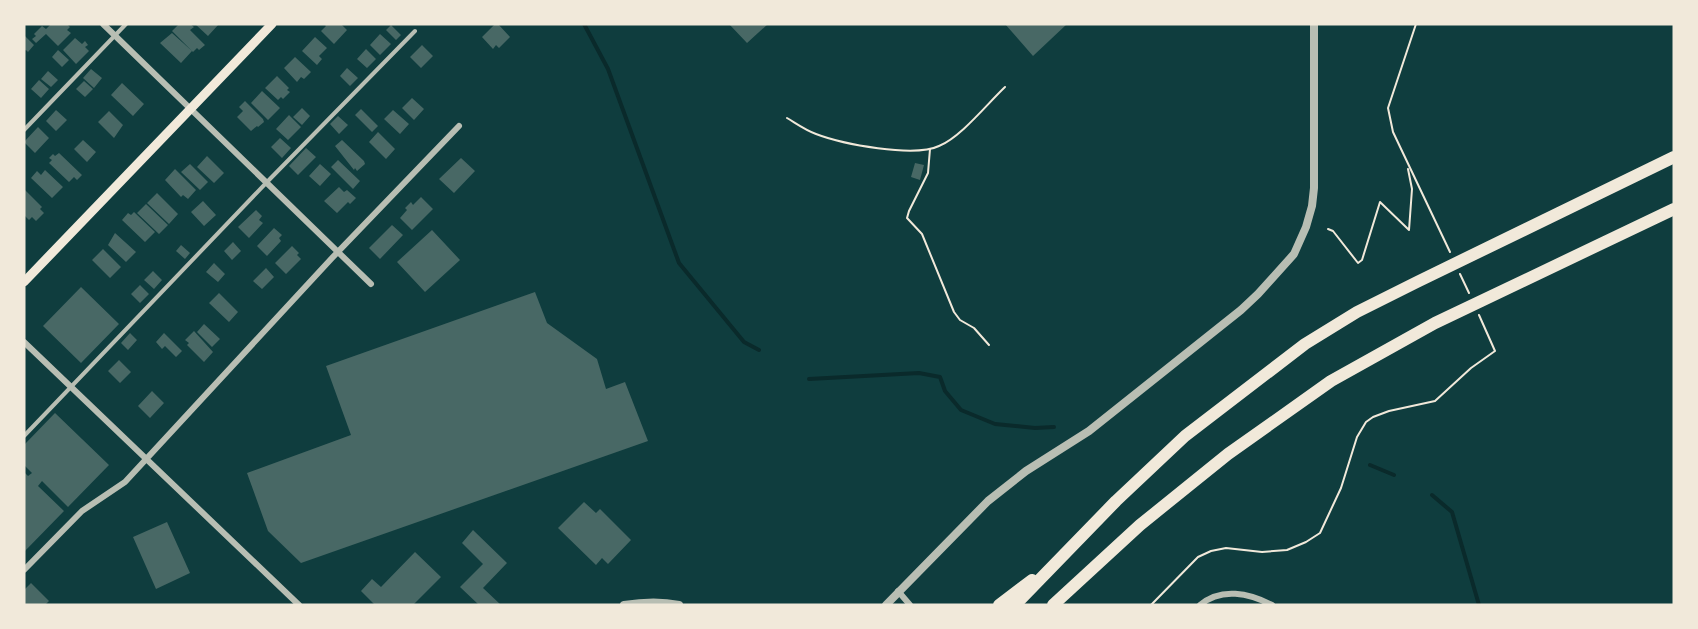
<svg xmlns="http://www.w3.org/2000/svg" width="1698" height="629" viewBox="0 0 1698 629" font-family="Barlow,sans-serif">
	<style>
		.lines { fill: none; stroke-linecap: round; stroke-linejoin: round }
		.stream { stroke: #0a2a2b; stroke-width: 4 }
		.building { fill: #486865 }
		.path { stroke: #f1e9da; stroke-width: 2 }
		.service { stroke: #b8beb3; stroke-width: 4 }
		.minor { stroke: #b8beb3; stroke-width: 6 }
		.tertiary { stroke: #b8beb3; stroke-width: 8 }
		.secondary { stroke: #f1e9da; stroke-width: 9 }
		.motorway { stroke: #f1e9da; stroke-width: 12 }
	</style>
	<rect width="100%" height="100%" fill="#0f3d3e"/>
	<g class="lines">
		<path class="stream" d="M584,24L608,69L679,263L744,342L759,350
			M809,379L919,373L940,377L945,391L961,410L995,424L1035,428L1054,427
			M1370,465L1394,475
			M1432,495L1452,512L1479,605"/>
	</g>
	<path class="building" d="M51,24H67L70,27L67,30L71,33L58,46L46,34L36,43L32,39L36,36L34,34L42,26L46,29Z
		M179,24H190L194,27L190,30L205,45L199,50L197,48L193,52L172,31Z
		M195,24H219L208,36Z
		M324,24H341L347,30L334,44L321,31L326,26Z
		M495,24H498L510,37L499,48L496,45L493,49L482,37Z
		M729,24H768L747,43Z
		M1005,24H1067L1033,56Z
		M391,25L401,35L396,40L386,30Z
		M172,33L192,51L181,63L160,43Z
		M380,34L391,44L380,55L370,45Z
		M24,35L34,45L28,52L26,50L24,51Z
		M315,37L327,48L319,56L322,59L317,65L302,51Z
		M75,38L82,44L85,41L88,45L85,47L89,51L76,64L63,50Z
		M422,45L433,56L421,68L410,57Z
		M366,49L376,59L367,68L357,59Z
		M58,50L69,60L62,67L52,57Z
		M295,57L311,72L304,79L301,77L297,82L284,68Z
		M347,68L358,78L350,86L340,76Z
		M91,69L102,78L94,88L83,78Z
		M48,71L58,80L51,87L41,79Z
		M277,76L289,88L287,90L290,92L283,99L281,97L278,100L265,88Z
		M39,80L49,89L41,98L31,89Z
		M84,81L93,89L85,97L76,89Z
		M122,83L144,104L133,116L111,95Z
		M262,91L280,108L268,120L251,103Z
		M412,98L424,109L414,120L402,108Z
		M245,101L263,119L264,122L258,127L257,126L251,131L237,117L243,111L239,107Z
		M302,108L310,116L302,125L293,117Z
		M361,109L378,126L372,132L355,115Z
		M56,110L67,120L56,131L46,121Z
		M393,110L409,124L400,134L384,119Z
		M109,111L123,125L114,138L98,122Z
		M289,115L301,127L288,140L276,129Z
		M338,116L348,125L339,134L330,124Z
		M38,127L49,138L35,153L24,142Z
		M378,132L395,149L386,159L369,142Z
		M280,138L291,148L282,158L271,147Z
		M83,140L96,152L87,162L74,149Z
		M342,140L364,161L365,164L357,171L355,168L354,170L335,146Z
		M306,148L316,157L298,175L289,166Z
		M59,153L82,175L77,180L74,177L69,182L49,163L52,160L49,158L53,154L55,156Z
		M207,156L224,173L214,183L197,167Z
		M461,158L475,171L454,193L439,179Z
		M338,160L360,181L353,189L331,167Z
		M915,163L924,165L920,180L911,177Z
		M190,164L208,182L200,190L181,172Z
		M320,164L331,174L320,186L309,176Z
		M175,169L196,190L188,199L183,195L181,197L165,180Z
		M45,170L63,187L52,198L31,178L37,171L41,175Z
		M339,187L344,192L347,190L356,198L350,204L348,202L337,213L324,201Z
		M24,189L42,207L40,209L44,213L36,221L32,217L29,220L24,215Z
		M157,193L178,214L169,224L147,203Z
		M421,197L433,209L412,230L400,218L407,210L405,208L411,202L413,205Z
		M203,201L216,215L204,226L191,212Z
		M146,204L168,225L159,234L137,213Z
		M256,210L262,216L259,220L263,223L249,238L238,227Z
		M134,212L155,232L145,242L122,220L128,213L131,215Z
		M392,225L403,235L380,259L369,248Z
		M274,228L282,235L279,238L281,241L267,256L257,246Z
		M432,230L460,260L425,292L397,262Z
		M115,233L136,252L126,262L108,245Z
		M233,242L241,251L232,260L224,251Z
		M181,245L190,253L185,259L176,251Z
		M292,246L299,253L297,255L301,259L286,274L275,263Z
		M103,249L121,267L110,278L92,260Z
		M214,263L225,274L218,282L206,272Z
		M266,268L274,277L262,289L253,281Z
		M153,271L162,280L154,289L144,280Z
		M140,285L149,294L140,303L131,294Z
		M81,287L119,324L81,363L43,326Z
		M535,292L547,323L597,359L606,389L625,382L648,441L301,563L268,531L247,473L351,435L326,366Z
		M219,293L238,312L229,322L209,303Z
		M204,324L220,339L212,347L197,332Z
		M194,331L213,352L204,362L187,345L189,343L185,340Z
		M130,333L137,340L128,350L121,343Z
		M164,333L182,351L176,357L165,346L162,349L156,342Z
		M119,360L131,372L120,383L108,371Z
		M152,391L164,403L150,418L138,406Z
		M55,413L109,465L68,507L42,481L38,486L64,511L24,552V472L28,476L32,473L24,465V445Z
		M584,502L596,513L600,509L631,540L608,564L602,558L596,565L558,528Z
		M167,522L190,573L156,589L133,537Z
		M473,530L507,563L483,588L501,605H479L460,587L483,564L462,543Z
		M415,552L441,577L413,605H375L361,591L372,579L381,587Z
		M31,583L49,601L45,605H24V590Z"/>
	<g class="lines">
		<path class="path" d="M1416,24L1388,108L1393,132L1450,252
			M787,118C797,124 805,130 816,134C842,144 914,158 939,146C961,137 987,104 1005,87
			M930,149L928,173L909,211L907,218L922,234L954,312L960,320L974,328L989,345
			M1328,229L1333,231L1358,263L1362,260L1380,202L1409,230L1412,189L1408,169
			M1460,274L1469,293
			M1151,605L1198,557L1211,551L1226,548L1262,552L1287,550L1306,542L1320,533L1341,488L1357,437L1366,422L1373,417L1389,411L1435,401L1471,368L1495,351L1479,315"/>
		<path class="service" d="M24,130L126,24
			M24,436L267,182L415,31"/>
		<path class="minor" d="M103,24L371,284
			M24,342L299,605
			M24,570L82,511L125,482L332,258L459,126
			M898,591L910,605
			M1200,605C1221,587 1249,593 1272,605"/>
		<path class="tertiary" d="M624,605C643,602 660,601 679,605
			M886,605L988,501L1026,471L1089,431L1241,310L1258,294L1294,254L1306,227L1312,206L1314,188V24"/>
		<path class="secondary" d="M24,282L272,24"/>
		<path class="motorway" d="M999,605L1032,580
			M1015,605L1116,501L1185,436L1305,344L1357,312L1417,282L1674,157
			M1053,605L1140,525L1228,454L1331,381L1435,323L1674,209"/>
	</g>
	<rect width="1698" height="629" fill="none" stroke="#f1e9da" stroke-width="51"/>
</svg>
